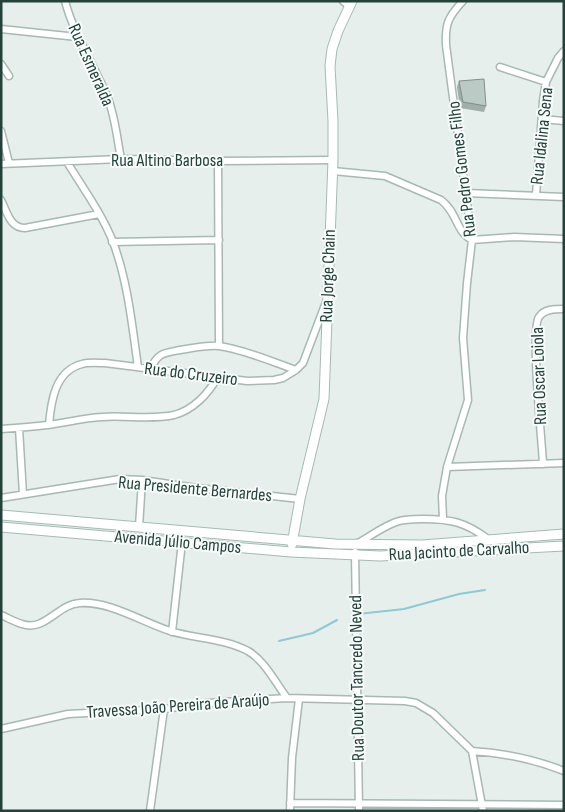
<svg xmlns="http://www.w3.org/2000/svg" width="565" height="812" viewBox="0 0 565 812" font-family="'Sofia Sans Condensed',sans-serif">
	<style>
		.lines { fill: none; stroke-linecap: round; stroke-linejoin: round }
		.stream { stroke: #8ec9d4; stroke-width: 2 }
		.street-casing { stroke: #a8b8b2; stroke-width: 9 }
		.secondary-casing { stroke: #a4bbb3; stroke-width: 11 }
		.street { stroke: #fff; stroke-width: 6 }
		.secondary { stroke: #fff; stroke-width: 9 }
		.wall { fill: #a1aea9 }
		.building { fill: #bbcac4; stroke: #838d89 }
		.labels { text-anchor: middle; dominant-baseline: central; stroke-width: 4; stroke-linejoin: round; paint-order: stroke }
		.street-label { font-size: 18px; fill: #24423a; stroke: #f7fbf9 }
	</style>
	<rect width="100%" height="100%" fill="#e6efeb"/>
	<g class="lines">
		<path class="stream" d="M358,614L404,609L459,594L485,590
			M279,641L313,633L337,620"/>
		<defs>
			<path id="street" d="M65,1C74,35 93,63 107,96C115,115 117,138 121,159
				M343,1L349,6
				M1,29L77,37
				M1,64L9,76
				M500,67L546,82
				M542,119L564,121
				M1,131L9,163
				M218,161L219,346
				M67,162C83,188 102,214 113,242C128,282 132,325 138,367
				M1,164L121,159L218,161L333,160
				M333,171L385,176L441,200C458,213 455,231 472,240L514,237L564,239
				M466,193L564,197
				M536,195L543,101L546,82L558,58L564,51
				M1,200C7,212 10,228 25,228L99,214
				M112,242L219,240
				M151,369C157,353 164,353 180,350C193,348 206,345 219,346C243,349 273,362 296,370
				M49,425C51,401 55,371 82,364C89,362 98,363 105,363L247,381L274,380L283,378L296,370L303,363L326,302
				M19,428L23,494
				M1,429C17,428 32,427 47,425C65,423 83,418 101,417C125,415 151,420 174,415C193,410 208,394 217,378
				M543,464C542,441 530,329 539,317C544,309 555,309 564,309
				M447,467L564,463
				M1,498L120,479L142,480L197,488L300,499
				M443,519L442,496L447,467L468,400L463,338L467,283L472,240L446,45C445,24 448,17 463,1
				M139,527L142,480
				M358,543C371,536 382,527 396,522C404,519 413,519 423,519C451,519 465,522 488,539
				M355,552L359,811
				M1,615C8,618 15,622 22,624C45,632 58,604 80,603C110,601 142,622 170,631C196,639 223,638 248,651C265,661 275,682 287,698
				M172,632L182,542
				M1,729L68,714L164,709L208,703L287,698L405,701L416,703L433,713L472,751L483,811
				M472,751C503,753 534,759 564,771
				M290,803L564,805
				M150,811L164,709
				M290,811L292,758L299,699"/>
			<path id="secondary" d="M1,515L335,544L422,545L564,534
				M1,527L291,552L380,556L564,546
				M292,544L300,499L324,399L333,160V121L330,66L332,49L338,31L352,1"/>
		</defs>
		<use href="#street" class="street-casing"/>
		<use href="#secondary" class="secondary-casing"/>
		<use href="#street" class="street"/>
		<use href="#secondary" class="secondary"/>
	</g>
	<path class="wall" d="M459,81L486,106L484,112L460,108L457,87Z"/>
	<path class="building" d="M484,79L486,106L463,102L459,81Z"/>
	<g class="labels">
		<g class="street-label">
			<text transform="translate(91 65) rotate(66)">Rua Esmeralda</text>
			<text transform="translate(542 136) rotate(-84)">Rua Idalina Sena</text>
			<text x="167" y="160">Rua Altino Barbosa</text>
			<text transform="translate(462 169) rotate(-97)">Rua Pedro Gomes Filho</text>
			<text transform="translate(328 276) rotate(-88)">Rua Jorge Chain</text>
			<text transform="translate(191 374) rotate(7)">Rua do Cruzeiro</text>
			<text transform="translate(539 376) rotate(-92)">Rua Oscar Loiola</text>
			<text transform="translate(195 489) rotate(5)">Rua Presidente Bernardes</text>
			<text transform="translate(178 542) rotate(5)">Avenida Júlio Campos</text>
			<text transform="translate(459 551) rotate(-3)">Rua Jacinto de Carvalho</text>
			<text transform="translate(357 678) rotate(-91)">Rua Doutor Tancredo Neved</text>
			<text transform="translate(178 706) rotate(-4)">Travessa João Pereira de Araújo</text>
		</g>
	</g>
	<rect width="565" height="812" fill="none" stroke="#24423a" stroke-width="5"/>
</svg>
